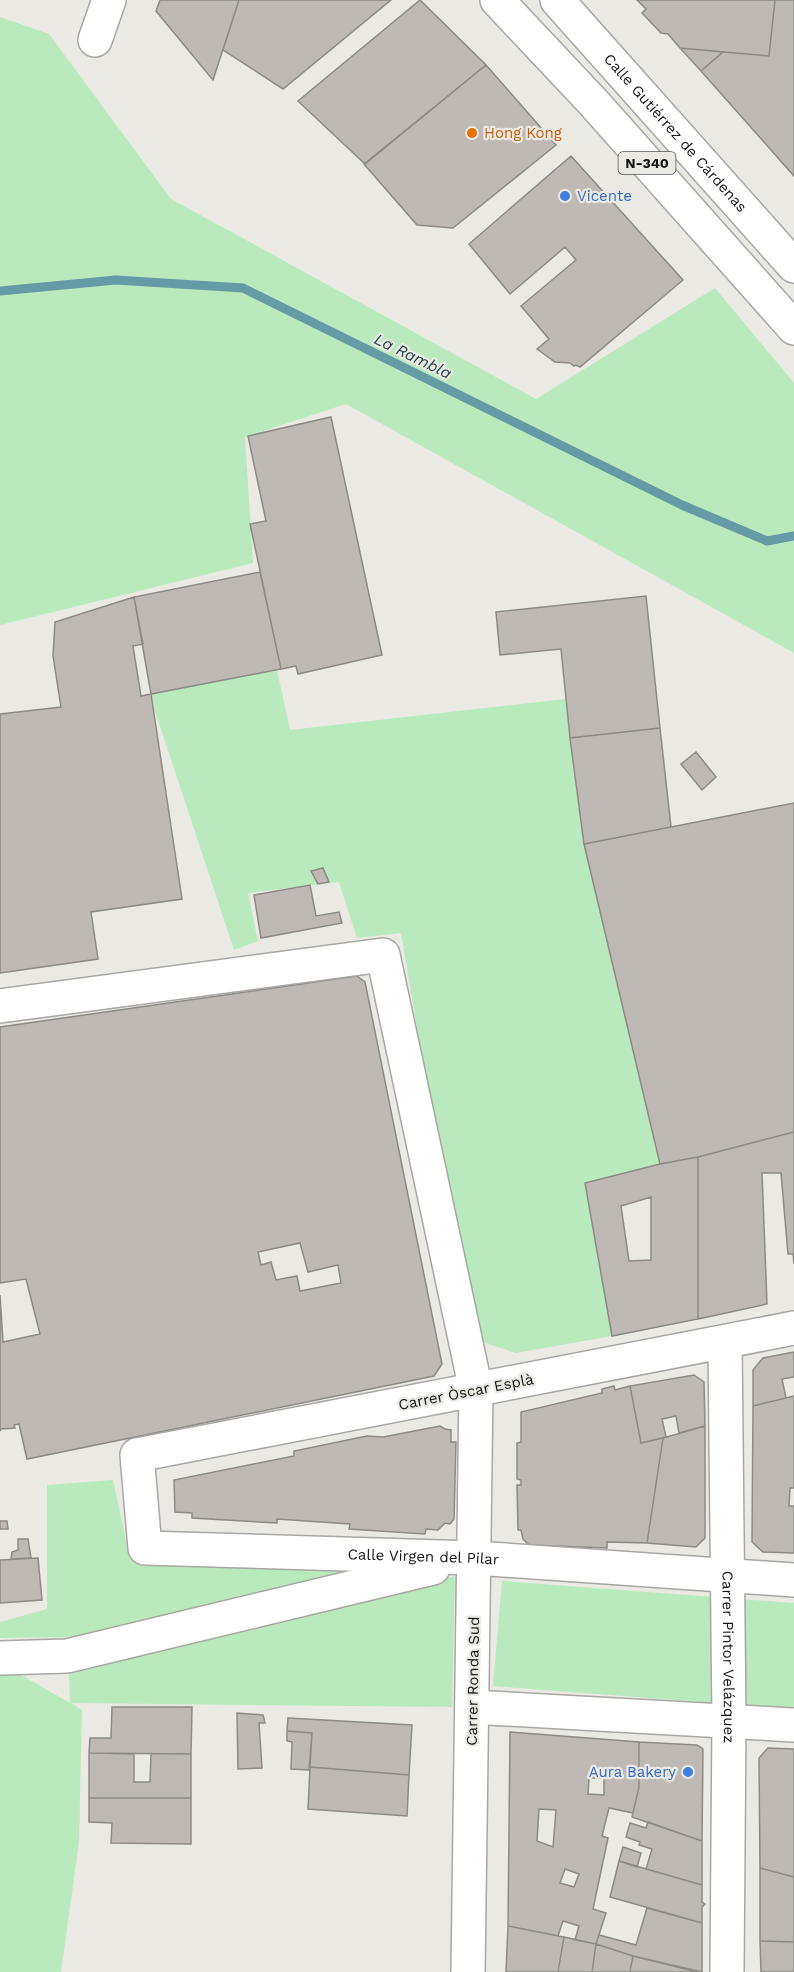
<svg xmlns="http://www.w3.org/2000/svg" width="794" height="1972" viewBox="0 0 794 1972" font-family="'Work Sans',sans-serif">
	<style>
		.green { fill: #b9eabd }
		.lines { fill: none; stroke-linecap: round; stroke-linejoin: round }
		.stream { stroke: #649ba5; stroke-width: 9 }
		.building { fill: #beb9b5; stroke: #8e8a86; stroke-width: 1.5; fill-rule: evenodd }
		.minor-casing { stroke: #a9a7a2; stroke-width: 36 }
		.highway-casing { stroke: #a9a7a2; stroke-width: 36 }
		.minor { stroke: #fff; stroke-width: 33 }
		.highway { stroke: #fff; stroke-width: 33 }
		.food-dot { fill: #e8710a; stroke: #eae9e3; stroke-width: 2 }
		.shop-dot { fill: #3f7fe0; stroke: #eae9e3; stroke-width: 2 }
		.labels { text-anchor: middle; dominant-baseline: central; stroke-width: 4.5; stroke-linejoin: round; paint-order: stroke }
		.shield { fill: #eae9e3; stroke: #555551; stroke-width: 1.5 }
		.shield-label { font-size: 14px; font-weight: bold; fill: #151513 }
		.food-label { font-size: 15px; fill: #c56008; stroke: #eae9e3; text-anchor: start }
		.street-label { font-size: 15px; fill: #151513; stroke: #eae9e3 }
		.shop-label { font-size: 15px; fill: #366cbe; stroke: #eae9e3; text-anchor: start }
		.water-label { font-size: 16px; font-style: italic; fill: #20454c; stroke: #eae9e3 }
	</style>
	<rect width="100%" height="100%" fill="#eae9e3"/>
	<path class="green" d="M0,17L49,34L171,199L536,399L715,288L794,383V653L346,404L245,437L253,563L0,625Z
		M277,670L290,730L566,699L584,844L660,1164L586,1184L612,1336L516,1353L470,1338L401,933L357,938L339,882L248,893L258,941L234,950L149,693Z
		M113,1480L130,1559L385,1565L70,1637L0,1638V1622L47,1609V1485Z
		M455,1576L452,1707L71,1703L82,1710L79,1842L61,1972H0V1663L70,1703L69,1674Z
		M502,1581L794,1603V1709L493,1686Z"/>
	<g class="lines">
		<path class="stream" d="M0,291L116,280L243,288L682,505L767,541L794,536"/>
	</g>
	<path class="building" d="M160,0H239L213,80L156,11Z
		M239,0H391L283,89L223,50Z
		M420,0L486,65L365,164L298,101Z
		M637,0H775L769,56L680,48L668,34L661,33L642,13L646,9Z
		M775,0H794V176L701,71L723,52L769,56Z
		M680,48L723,52L701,71Z
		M486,65L556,145L453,228L417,225L364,164Z
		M571,156L683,280L580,367L576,365L574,366L570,363L555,362L537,349L549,339L521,306L576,260L565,247L510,294L469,244Z
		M331,417L382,655L298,674L296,666L281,669L250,524L266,521L248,436Z
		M260,572L281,669L151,694L134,597Z
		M646,596L660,728L570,738L561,649L500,655L496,612Z
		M134,597L143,644L133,646L141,696L151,694L182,899L91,912L98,959L0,973V714L61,707L53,656L55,622Z
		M660,728L671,827L584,844L570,738Z
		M696,752L716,777L702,790L681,764Z
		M794,803V1132L698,1157L660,1164L584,844Z
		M323,868L329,882L318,884L311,871Z
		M310,885L316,916L339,912L342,923L261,938L254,895Z
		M357,976L365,982L442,1364L434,1376L27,1459L19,1424L14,1425L15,1428L1,1429L0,1431V1295L3,1342L40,1334L26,1279L0,1283V1027ZM300,1243L308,1272L338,1265L341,1283L300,1291L297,1276L276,1280L271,1262L261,1265L258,1252Z
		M794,1132V1264L793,1254H788L781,1173H762L767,1304L698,1319V1157Z
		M698,1157V1319L612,1336L585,1183L660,1164ZM651,1197V1260L629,1261L621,1206Z
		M794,1352V1377L782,1379L786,1398L753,1406V1370L763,1358Z
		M694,1375L704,1382L705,1426L679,1433L676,1416L662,1419L666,1437L641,1443L630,1386Z
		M614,1386L615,1390L630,1386L641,1443L663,1438L647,1543L607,1542V1548L529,1545L523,1539L521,1530H518L517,1485H521V1480L517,1479V1443L521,1442V1412L602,1393V1389Z
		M794,1396V1488H790L789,1506H794V1553L763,1552L752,1542L753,1406Z
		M440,1426L445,1429L451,1430V1442H456L454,1519L450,1524L445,1523L438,1530L426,1529L425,1534L349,1529L350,1524L277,1519V1523L192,1518V1513L175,1512L174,1480L294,1456V1451L367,1436L383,1437Z
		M705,1426V1538L696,1547L647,1543L663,1438Z
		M0,1521H7L8,1529H0Z
		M18,1539H28L31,1558L11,1559L12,1552L18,1550Z
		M38,1558L42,1600L0,1603V1560Z
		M112,1707H192L191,1754L89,1753L90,1738H111Z
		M237,1713L263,1715L265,1723H259L262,1768L238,1769Z
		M288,1718L412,1725L409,1775L310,1767L312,1733L287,1731Z
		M287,1731L312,1733L309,1770L291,1769L292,1742L287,1741Z
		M510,1732L639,1742V1787L633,1813L609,1808L602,1836L608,1838L593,1909L606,1913L596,1944L575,1940L579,1926L563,1921L558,1936L508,1926ZM589,1778H604V1795L588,1794ZM539,1809L556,1810L553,1847L537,1841ZM565,1869L579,1874L574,1887L560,1883Z
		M639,1742L697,1745L703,1749L702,1841L632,1817L639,1787Z
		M768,1748L794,1749V1877L760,1868L759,1758Z
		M89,1753L134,1754V1782H150L151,1754H191V1798H89Z
		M310,1767L409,1775L407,1816L308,1809Z
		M89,1798H191V1844L111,1843L112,1823L89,1822Z
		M648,1822L702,1841V1885L646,1869L652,1849L639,1845L640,1842L626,1837L630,1823L646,1828Z
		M623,1847L641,1853L637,1867L619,1861Z
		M619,1861L702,1885V1902L705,1904L702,1907V1923L610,1897Z
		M760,1868L794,1877V1942L760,1941Z
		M647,1908L702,1923V1972L633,1956L596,1944L599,1935L636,1945Z
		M508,1926L564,1937L558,1972H506Z
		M564,1937L596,1944L592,1972H558Z
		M760,1941L794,1942V1972H761Z
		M596,1944L633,1956L630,1972H592Z
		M633,1956L697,1972H630Z"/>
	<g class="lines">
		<defs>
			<g id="minor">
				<path d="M95,40L109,0"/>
				<path d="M0,1006L383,955L476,1390L468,1972"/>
				<path id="s1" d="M794,1328L137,1455L145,1548L475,1558L794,1580"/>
				<path id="s2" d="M725,1342L729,1720L727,1972"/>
				<path d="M0,1658L67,1656L433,1568"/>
				<path d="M472,1707L794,1725"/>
			</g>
			<g id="highway">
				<path d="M497,0L593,102L794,328"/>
				<path id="s3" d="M557,0L794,266"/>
			</g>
		</defs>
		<use href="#minor" class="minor-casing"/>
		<use href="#highway" class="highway-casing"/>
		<use href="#minor" class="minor"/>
		<use href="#highway" class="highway"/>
	</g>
	<circle class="food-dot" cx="472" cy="133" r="6"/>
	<g class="shop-dot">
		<circle cx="565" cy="196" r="6"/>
		<circle cx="688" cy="1772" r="6"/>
	</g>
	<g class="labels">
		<rect class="shield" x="618.5" y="152" width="57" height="22" rx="4.5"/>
		<g class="shield-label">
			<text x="647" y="163">N-340</text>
		</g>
		<g class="food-label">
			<text x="484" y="133">Hong Kong</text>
		</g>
		<g class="street-label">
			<text stroke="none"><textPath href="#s3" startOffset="178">Calle Gutiérrez de Cárdenas</textPath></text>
			<text transform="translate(466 1392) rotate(-11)">Carrer Òscar Esplà</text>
			<text stroke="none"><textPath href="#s1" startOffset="1041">Calle Virgen del Pilar</textPath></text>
			<text stroke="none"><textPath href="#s2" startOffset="315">Carrer Pintor Velázquez</textPath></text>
			<text transform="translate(473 1681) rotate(-89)">Carrer Ronda Sud</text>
		</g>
		<g class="shop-label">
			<text x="577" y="196">Vicente</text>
			<text x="676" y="1772" text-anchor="end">Aura Bakery</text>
		</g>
		<g class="water-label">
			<text transform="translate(413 356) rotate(26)">La Rambla</text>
		</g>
	</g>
</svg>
